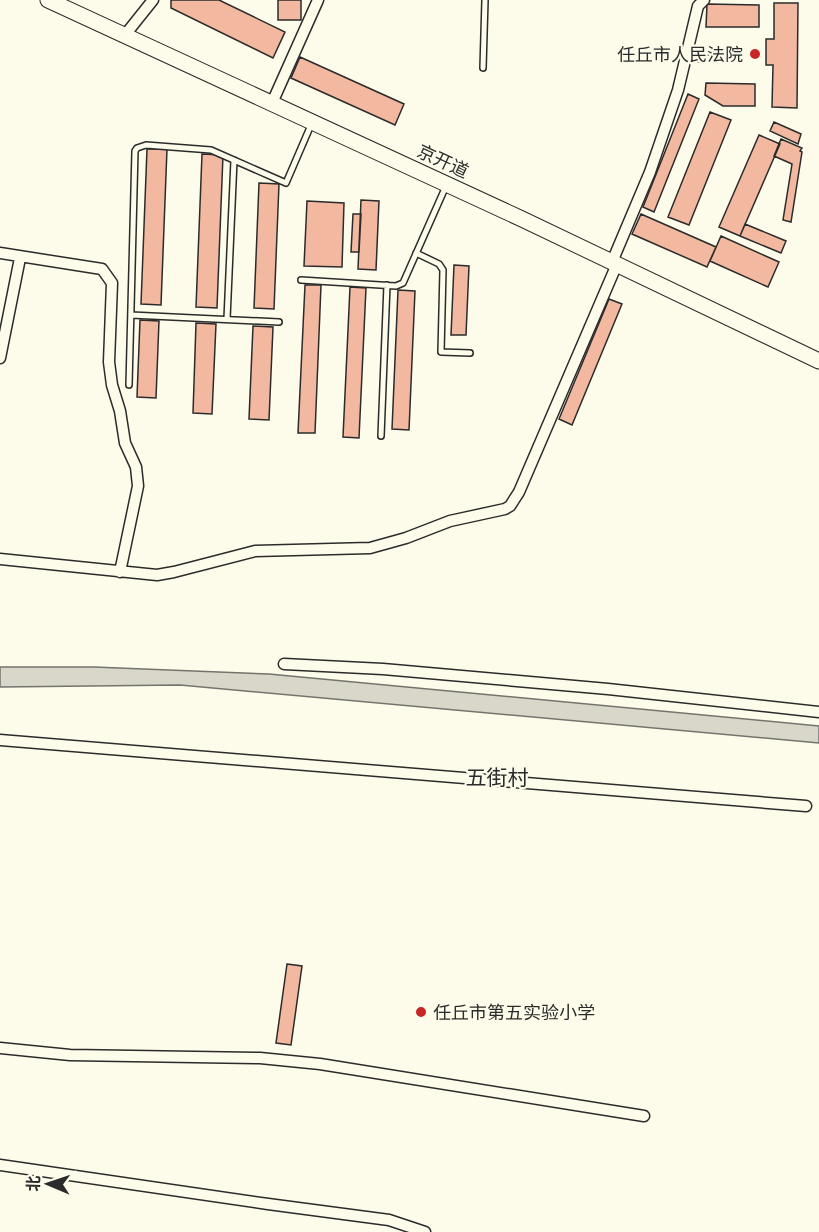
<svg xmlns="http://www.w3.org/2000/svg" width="819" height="1232" viewBox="0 0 819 1232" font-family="Mulish,'Noto Sans SC',sans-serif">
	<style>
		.water { fill: #d8d7c9; stroke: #74746e; stroke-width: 1.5 }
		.building { fill: #f2b8a0; stroke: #2b2b2b; stroke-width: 1.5 }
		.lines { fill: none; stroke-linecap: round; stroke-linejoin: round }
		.lane-casing { stroke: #2b2b2b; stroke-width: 8 }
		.street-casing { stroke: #2b2b2b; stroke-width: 13 }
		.secondary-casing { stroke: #2b2b2b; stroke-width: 17 }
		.lane { stroke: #fdfbea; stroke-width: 5 }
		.street { stroke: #fdfbea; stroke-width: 10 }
		.secondary { stroke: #fdfbea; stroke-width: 15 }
		.poi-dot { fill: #c62828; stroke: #fdfbea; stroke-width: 2 }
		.labels { text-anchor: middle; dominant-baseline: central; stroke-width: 4.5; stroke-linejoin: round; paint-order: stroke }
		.poi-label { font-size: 18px; fill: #2b2b2b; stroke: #fdfbea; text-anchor: end }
		.street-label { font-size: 18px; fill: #2b2b2b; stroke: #fdfbea }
		.quarter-label { font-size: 21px; fill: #2b2b2b; stroke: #fdfbea }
	</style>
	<rect width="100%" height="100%" fill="#fdfbea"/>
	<path class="water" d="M0,667H94L269,674L819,726V743L180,685L0,687Z"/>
	<path class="building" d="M171,0H219L285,32L273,58L171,8Z
		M278,0H301V20H278Z
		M774,3H798L797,108L772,107L773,65H766V39H774Z
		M707,4L759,5V27H706Z
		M300,57L404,104L395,125L291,78Z
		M706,83L755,84V106H723L705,95Z
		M688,94L699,99L654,212L643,207Z
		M710,112L731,120L689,225L668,217Z
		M774,122L801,134L798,144L770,131Z
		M759,135L780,144L740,236L719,227Z
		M781,139L802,148L800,151L802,152L791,222L783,220L792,164L774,156Z
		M147,149H167L161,305L141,304Z
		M202,154L223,155L217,308L196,307Z
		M259,183L279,184L274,309L254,308Z
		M361,200L379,201L376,270L358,269Z
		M307,201L344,203L342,267L304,266Z
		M353,214H361L359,252H351Z
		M641,214L716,247L707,267L632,234Z
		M745,224L786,241L781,253L740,236Z
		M721,236L779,262L768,287L710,261Z
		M454,265L469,266L466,335H451Z
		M305,285H321L315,433H298Z
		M350,287L366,288L359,438L343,437Z
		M398,290L415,291L409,430L392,429Z
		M609,299L622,304L572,425L559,419Z
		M140,320L159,321L156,398L137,397Z
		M196,323L216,324L212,414L193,413Z
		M253,326L273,327L269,420L249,419Z
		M287,964L302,966L291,1045L276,1043Z"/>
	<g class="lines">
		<defs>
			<path id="lane" d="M686,59L711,58
				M483,68L485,0
				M416,253L439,264L443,270L441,352L470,353
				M301,280L396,286L403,283L446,186
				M131,315L279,322
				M227,319L234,160
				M129,385L135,151L137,148L146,145L211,150L286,183L311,125
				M381,436L387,285"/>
			<path id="street" d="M125,35L153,0
				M272,103L318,0
				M0,253L102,269L112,283L109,362L112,385L120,411L125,443L136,467L138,486L120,572
				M612,262L650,172L678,90L698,6L704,0
				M0,358L20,258
				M0,559L157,575L174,572L255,551L370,548L406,538L450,521L505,509L510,506L519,492L617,264
				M284,664L383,669L608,689L819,712
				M0,740L806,806
				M0,1048L70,1055L260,1058L320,1064L644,1116
				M0,1165L268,1204L389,1220L425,1232"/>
			<path id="secondary" d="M48,0L522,219L819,361"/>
		</defs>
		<use href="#lane" class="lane-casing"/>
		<use href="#street" class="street-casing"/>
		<use href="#secondary" class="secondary-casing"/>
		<use href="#lane" class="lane"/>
		<use href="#street" class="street"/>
		<use href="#secondary" class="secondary"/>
	</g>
	<g class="poi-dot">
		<circle cx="755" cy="54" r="6"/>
		<circle cx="421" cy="1012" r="6"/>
	</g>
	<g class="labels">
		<g class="poi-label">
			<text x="743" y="54">任丘市人民法院</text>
			<text x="433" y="1012" text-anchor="start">任丘市第五实验小学</text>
		</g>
		<g class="street-label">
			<text transform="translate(443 161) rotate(25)">京开道</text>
		</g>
		<g class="quarter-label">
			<text x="497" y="777">五街村</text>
		</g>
	</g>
	<g transform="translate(48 1184) rotate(272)" stroke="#fdfbea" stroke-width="4.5" paint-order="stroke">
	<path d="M0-4.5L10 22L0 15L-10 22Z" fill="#2b2b2b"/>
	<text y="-9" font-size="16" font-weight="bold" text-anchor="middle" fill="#2b2b2b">北</text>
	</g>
</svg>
